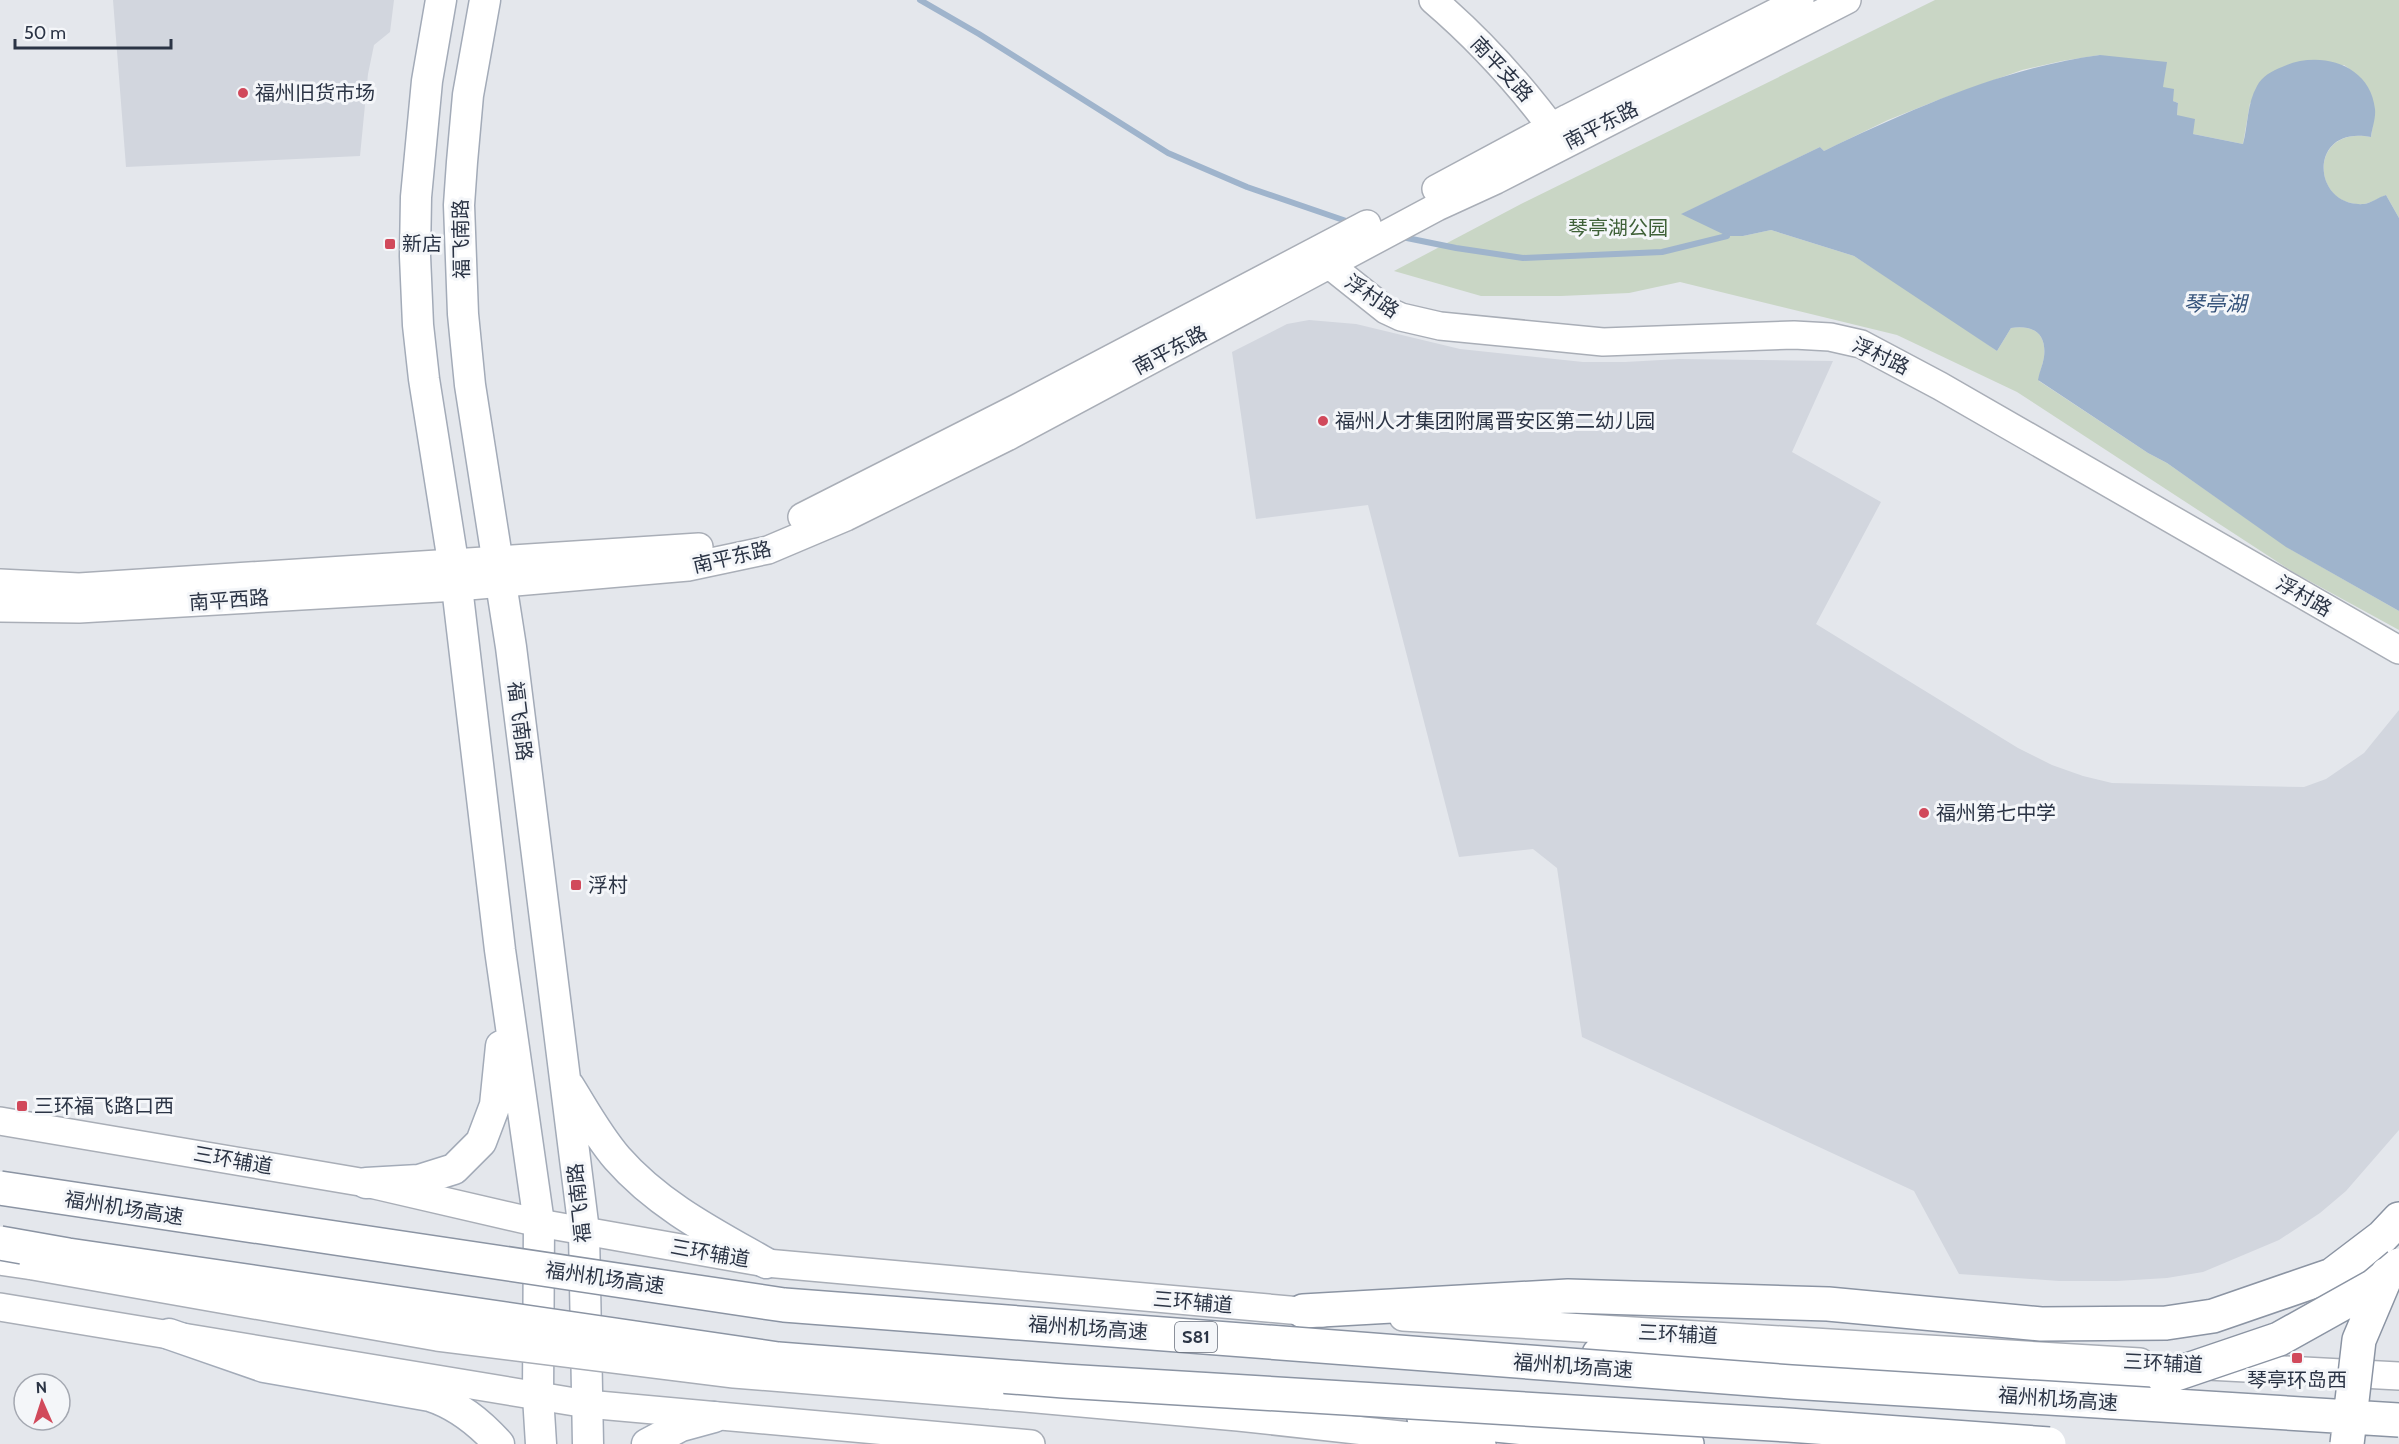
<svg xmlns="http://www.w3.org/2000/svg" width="2399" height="1444" viewBox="0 0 2399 1444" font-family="Cabin,'Noto Sans SC',sans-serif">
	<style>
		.built { fill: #d2d6de }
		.green { fill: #c9d6c5 }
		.water { fill: #9fb4cc }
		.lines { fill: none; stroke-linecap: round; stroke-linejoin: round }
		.stream { stroke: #9fb4cc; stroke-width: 6 }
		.secondary-casing { stroke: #a9aeb7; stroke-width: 30 }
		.primary-casing { stroke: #a3abb8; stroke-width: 33 }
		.highway-casing { stroke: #8b94a3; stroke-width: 36 }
		.secondary { stroke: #fff; stroke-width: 27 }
		.primary { stroke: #fff; stroke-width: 30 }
		.highway { stroke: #fff; stroke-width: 33 }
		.secondary-bridge-casing { stroke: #a9aeb7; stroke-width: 30; stroke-linecap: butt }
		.highway-bridge-casing { stroke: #8b94a3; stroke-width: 36; stroke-linecap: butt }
		.secondary-bridge { stroke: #fff; stroke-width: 27 }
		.highway-bridge { stroke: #fff; stroke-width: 33 }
		.poi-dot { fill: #d1495b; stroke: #f4f6f9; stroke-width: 2 }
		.labels { text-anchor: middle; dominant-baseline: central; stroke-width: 6; stroke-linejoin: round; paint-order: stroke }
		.shield { fill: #f4f6f9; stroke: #676e7b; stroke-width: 1.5 }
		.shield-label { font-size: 18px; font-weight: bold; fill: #2b3445 }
		.street-label { font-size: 20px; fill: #2b3445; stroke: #f4f6f9 }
		.poi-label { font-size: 20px; fill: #2b3445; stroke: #f4f6f9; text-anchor: start }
		.park-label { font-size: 20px; fill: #3f6138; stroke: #f4f6f9 }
		.water-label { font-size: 21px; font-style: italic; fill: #34527a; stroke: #f4f6f9 }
	</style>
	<rect width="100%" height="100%" fill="#e4e7ec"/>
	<path class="built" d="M113,0H394L390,32L374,45L368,74L360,156L126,167Z
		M1309,320L1356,324L1460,349L1583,362H1625L1679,359L1833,361L1792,452L1881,502L1816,624L2018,748L2052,765L2083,776L2112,783L2304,787L2326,779L2364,753L2399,710V1130L2346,1191L2320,1213L2279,1240L2203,1272L2167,1278L2117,1281H2059L1959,1274L1914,1191L1582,1037L1557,868L1533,849L1459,857L1368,505L1256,519L1232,352L1287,324Z"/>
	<path class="green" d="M1935,0H2399V218L2386,195C2379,198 2371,203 2364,204C2311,208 2307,125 2371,137C2377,104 2371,84 2344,65L2250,103L2243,144L2193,134L2177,115L2178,103L2173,101L2163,87L2100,55L2062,61L2022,70L1938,100L1888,120L1824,151L1820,147L1682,214L1743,236L1771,230L1854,256L1944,314L1997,351L2011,328C2032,325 2047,332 2044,357C2043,365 2039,372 2039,381L2148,453L2167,463L2290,549L2399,611V630L2293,572L2017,392L1897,335L1680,282L1629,293L1561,296H1481L1394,271L1521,204Z"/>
	<path class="water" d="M2100,55L2167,62L2163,87L2174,89L2173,101L2178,103L2177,115L2195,119L2193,134L2243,144C2248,126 2247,103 2257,86C2262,76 2272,71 2282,67C2318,50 2370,63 2375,109C2376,118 2372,128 2371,137C2307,124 2311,208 2364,204C2371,203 2379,197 2386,195L2399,218V611L2286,547L2167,463L2148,453L2038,380C2039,372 2043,365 2044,357C2047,332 2032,325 2011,328L1997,351L1854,256L1771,230L1743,236H1727L1681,214L1820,147L1824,151C1912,109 2003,68 2100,55Z"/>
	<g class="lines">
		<path class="stream" d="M920,0L979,34L1168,153L1247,187L1352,223
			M1402,237L1456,248L1523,258L1662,252L1727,236"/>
		<defs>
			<path id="secondary" d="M1433,0C1481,41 1524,89 1561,140
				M1436,189L1568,118L1800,0
				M1317,255L1386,310L1401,317L1440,326L1603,342L1794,335L1830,337L1861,344L1940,386L2399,650
				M802,517L1017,408L1367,224
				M0,583L79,587L699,547
				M0,608L79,609L457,587L688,567L768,550L846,517L1007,437L1437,207L1496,180L1847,0
				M0,1121L366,1183L539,1223L766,1263L1323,1313
				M0,1261L33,1266
				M0,1307L587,1404L1031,1444
				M1403,1317L2140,1362
				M2208,1366L2399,1376
				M990,1395L1238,1417L1482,1444"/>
			<path id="primary" d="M441,0L427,81L416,197L415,256L418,325L424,379L457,587L500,950L539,1223L538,1396L541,1444
				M485,0L468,95L462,162L459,205L463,314L470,385L511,647L584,1231L588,1444
				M569,1086C584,1110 598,1136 617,1158C658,1205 713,1233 766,1263
				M366,1183L419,1180L454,1169L481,1142L495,1105L501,1046
				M169,1334L264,1367L430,1396C458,1405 479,1422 499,1444
				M647,1444L681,1426L714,1417"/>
			<path id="highway" d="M1303,1311L1568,1296L1828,1304L2041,1324L2166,1323L2213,1316L2332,1275L2382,1237L2399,1219
				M1599,1354C1787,1356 1975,1374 2164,1378
				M1424,1418L1687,1444"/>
		</defs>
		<use href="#secondary" class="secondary-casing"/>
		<use href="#primary" class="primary-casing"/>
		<use href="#highway" class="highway-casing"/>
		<use href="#secondary" class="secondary"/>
		<use href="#primary" class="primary"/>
		<use href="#highway" class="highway"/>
		<defs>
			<path id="secondary-bridge" d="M33,1266L437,1337L734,1374L990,1395"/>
			<path id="highway-bridge" d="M0,1188L784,1305L1791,1382L2399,1420
				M0,1243L68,1255L778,1359L1064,1381L1788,1425L2049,1444
				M2164,1378L2279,1339L2374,1286L2399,1265
				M2347,1444L2359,1340L2387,1274"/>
		</defs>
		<use href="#secondary-bridge" class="secondary-bridge-casing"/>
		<use href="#highway-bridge" class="highway-bridge-casing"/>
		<use href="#secondary-bridge" class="secondary-bridge"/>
		<use href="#highway-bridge" class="highway-bridge"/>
	</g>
	<g class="poi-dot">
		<circle cx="243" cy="93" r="6"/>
		<rect x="384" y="238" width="12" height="12" rx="3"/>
		<circle cx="1323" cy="421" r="6"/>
		<circle cx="1924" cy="813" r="6"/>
		<rect x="570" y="879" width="12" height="12" rx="3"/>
		<rect x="16" y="1100" width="12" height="12" rx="3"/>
		<rect x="2291" y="1352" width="12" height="12" rx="3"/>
	</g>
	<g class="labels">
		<rect class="shield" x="1175" y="1322" width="42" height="30" rx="4.5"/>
		<g class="shield-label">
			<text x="1196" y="1337">S81</text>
		</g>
		<g class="street-label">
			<text transform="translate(1502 69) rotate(47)">南平支路</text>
			<text transform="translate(1601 125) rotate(-27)">南平东路</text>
			<text transform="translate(461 239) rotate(-91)">福飞南路</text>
			<text transform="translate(1372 296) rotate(34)">浮村路</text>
			<text transform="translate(1170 350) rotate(-28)">南平东路</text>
			<text transform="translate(1881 356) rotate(25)">浮村路</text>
			<text transform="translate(732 557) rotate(-13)">南平东路</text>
			<text transform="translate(2304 596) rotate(30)">浮村路</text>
			<text transform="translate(229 600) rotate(-4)">南平西路</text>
			<text transform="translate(520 721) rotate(83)">福飞南路</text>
			<text transform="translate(233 1160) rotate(10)">三环辅道</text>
			<text transform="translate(579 1203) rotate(-96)">福飞南路</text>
			<text transform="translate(124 1208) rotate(9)">福州机场高速</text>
			<text transform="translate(710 1253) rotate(10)">三环辅道</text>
			<text transform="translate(605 1278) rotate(8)">福州机场高速</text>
			<text transform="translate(1193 1302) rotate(5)">三环辅道</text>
			<text transform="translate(1088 1328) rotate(4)">福州机场高速</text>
			<text transform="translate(1678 1334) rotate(3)">三环辅道</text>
			<text transform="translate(2163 1363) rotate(3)">三环辅道</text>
			<text transform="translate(1573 1366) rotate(4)">福州机场高速</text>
			<text transform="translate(2058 1399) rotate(4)">福州机场高速</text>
		</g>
		<g class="poi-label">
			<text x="255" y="93">福州旧货市场</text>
			<text x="402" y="244">新店</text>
			<text x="1335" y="421">福州人才集团附属晋安区第二幼儿园</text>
			<text x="1936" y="813">福州第七中学</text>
			<text x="588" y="885">浮村</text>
			<text x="34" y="1106">三环福飞路口西</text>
			<text x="2297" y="1380" text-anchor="middle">琴亭环岛西</text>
		</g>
		<g class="park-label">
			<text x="1618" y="228">琴亭湖公园</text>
		</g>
		<g class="water-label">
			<text x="2215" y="303">琴亭湖</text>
		</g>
	</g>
	<g transform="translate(42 1402) rotate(357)"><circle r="28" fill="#f4f6f9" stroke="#a4a8b1" stroke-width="1.5"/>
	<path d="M0-4.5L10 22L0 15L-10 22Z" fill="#d1495b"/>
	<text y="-9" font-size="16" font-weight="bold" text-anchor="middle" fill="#2b3445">N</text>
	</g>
	<path d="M15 39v9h156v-9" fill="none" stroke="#2b3445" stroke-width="3"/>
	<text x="24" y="39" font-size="18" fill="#2b3445" stroke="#f4f6f9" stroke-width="4.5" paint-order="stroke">50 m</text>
</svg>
